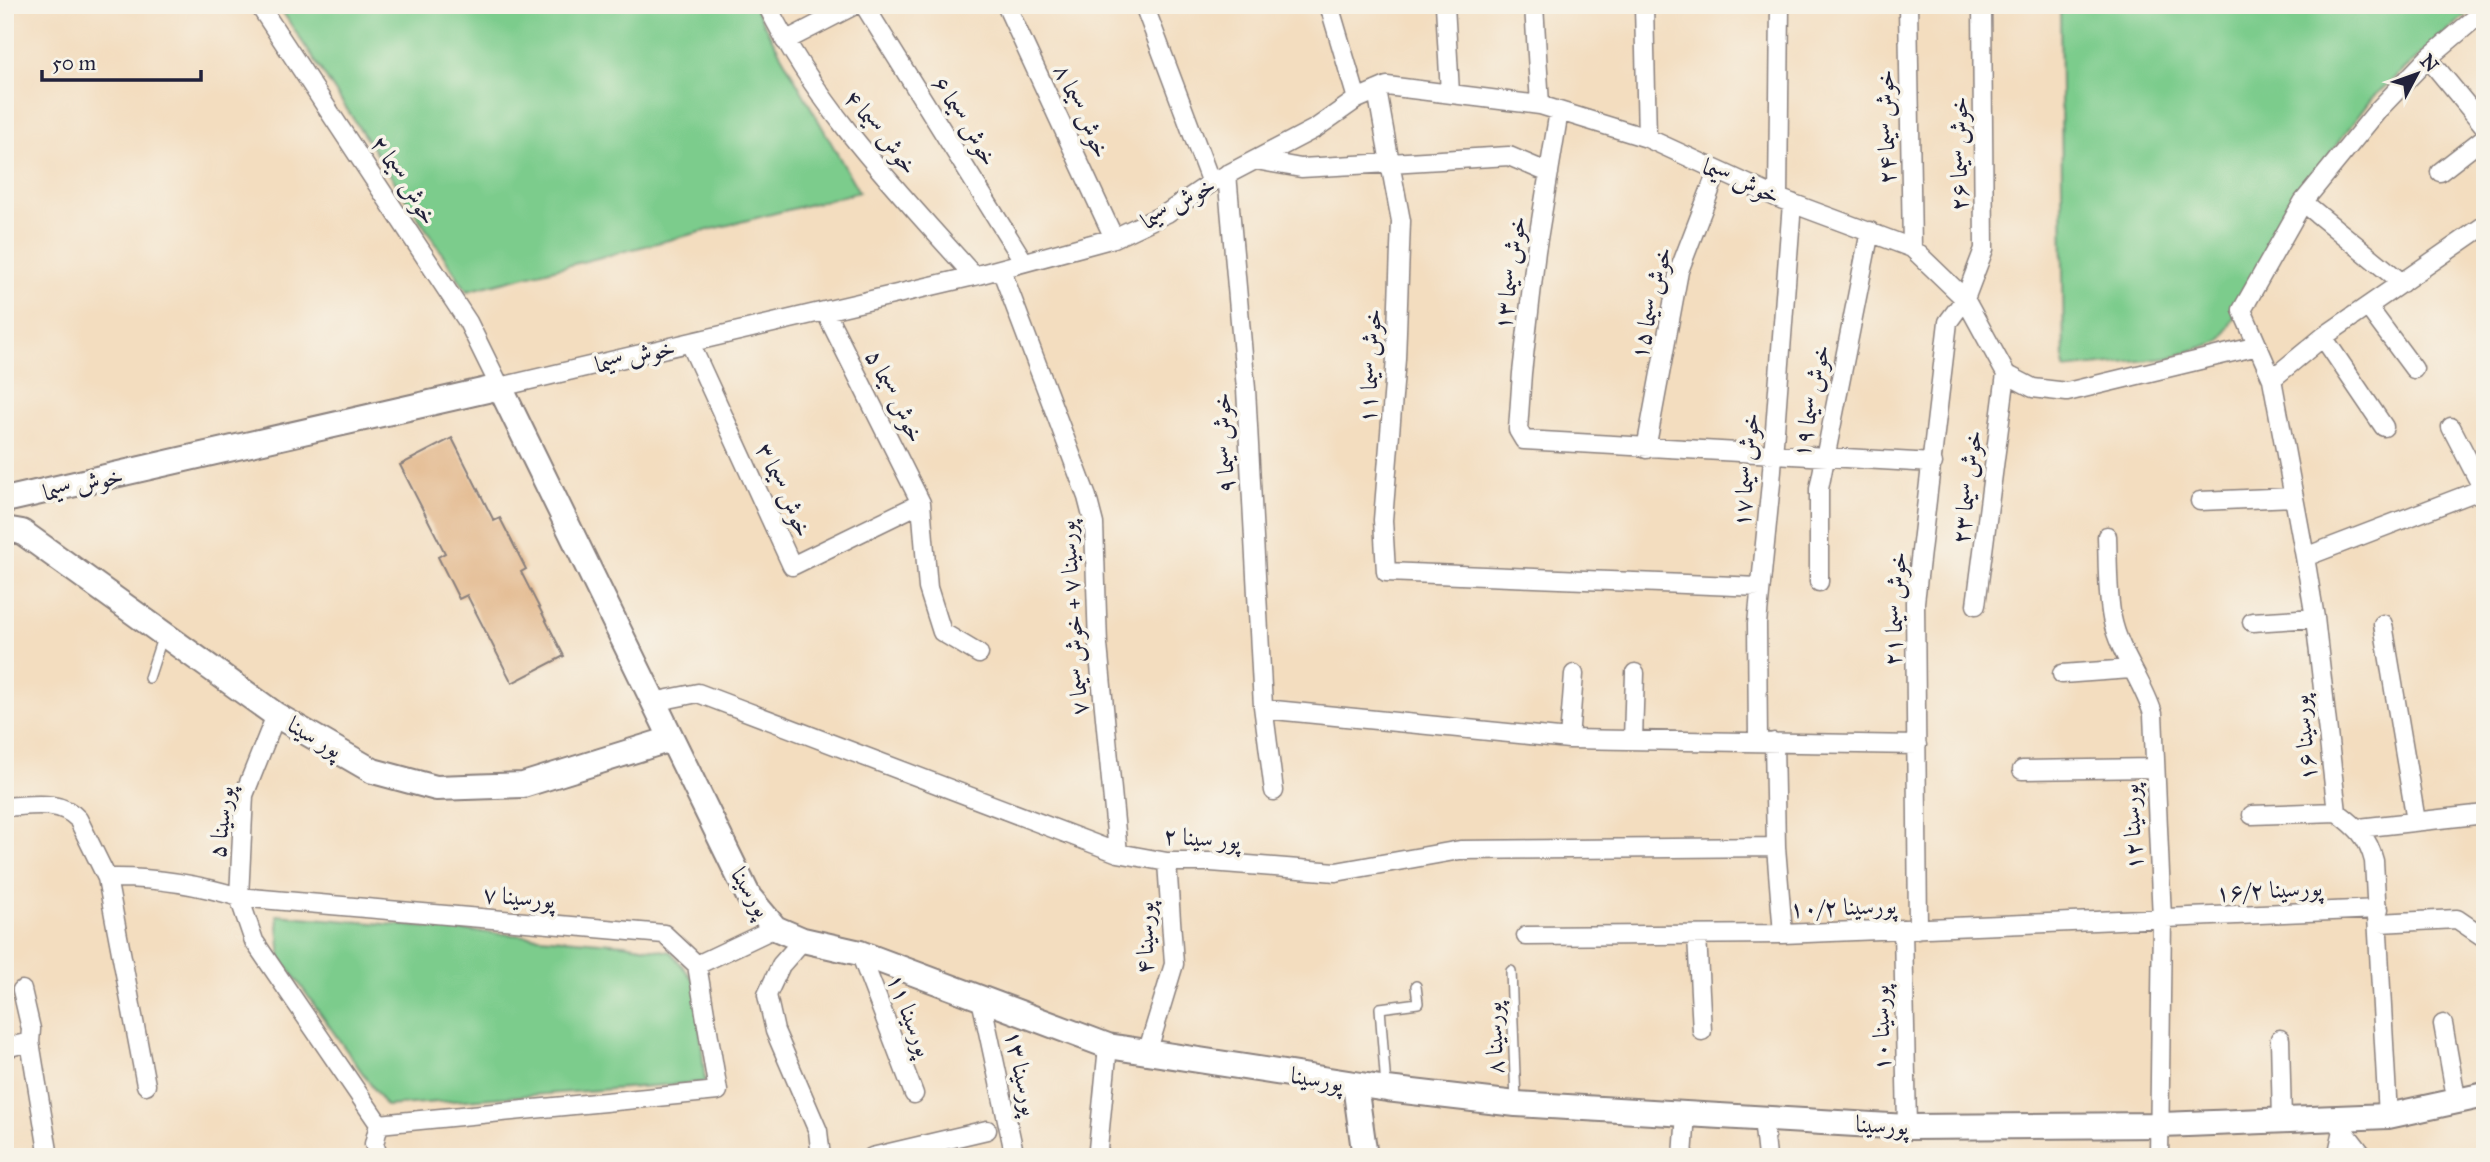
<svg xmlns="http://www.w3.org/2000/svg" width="2490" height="1162" viewBox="0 0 2490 1162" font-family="'IM FELL Great Primer',Amiri,serif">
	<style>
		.green { fill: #7ccc8c; stroke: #4f7764; stroke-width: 2 }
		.building { fill: #e2b689 }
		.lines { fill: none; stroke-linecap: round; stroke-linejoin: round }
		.lane-casing { stroke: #8a807d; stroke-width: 12 }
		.street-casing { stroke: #8a807d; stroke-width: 21 }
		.secondary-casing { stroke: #8a807d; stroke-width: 28 }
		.lane { stroke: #fff; stroke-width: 9 }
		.street { stroke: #fff; stroke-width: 18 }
		.secondary { stroke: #fff; stroke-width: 24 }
		.labels { text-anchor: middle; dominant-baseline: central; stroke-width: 7; stroke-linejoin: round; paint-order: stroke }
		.street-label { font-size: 24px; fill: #22223b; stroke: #f7f3e8 }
	</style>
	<rect width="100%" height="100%" fill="#f7f3e8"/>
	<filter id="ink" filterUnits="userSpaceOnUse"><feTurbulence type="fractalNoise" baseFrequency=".0143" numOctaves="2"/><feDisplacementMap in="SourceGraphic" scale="14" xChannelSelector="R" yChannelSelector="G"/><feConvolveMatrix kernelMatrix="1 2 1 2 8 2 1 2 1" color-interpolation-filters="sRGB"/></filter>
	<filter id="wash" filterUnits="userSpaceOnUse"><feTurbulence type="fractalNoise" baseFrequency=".00686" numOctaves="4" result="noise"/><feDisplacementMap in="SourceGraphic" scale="28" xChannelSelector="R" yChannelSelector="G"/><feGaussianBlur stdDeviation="1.57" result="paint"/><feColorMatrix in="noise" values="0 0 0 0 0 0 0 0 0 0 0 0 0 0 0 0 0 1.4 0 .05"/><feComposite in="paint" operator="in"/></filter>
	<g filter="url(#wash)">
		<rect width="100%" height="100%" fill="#f3ddbf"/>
		<path class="green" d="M278,5H753L859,192L467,291Z
			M2060,5H2477L2372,98L2309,181L2221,341L2169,358L2064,369Z
			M277,915L624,944L671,952L696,983L705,1082L386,1106L281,958Z"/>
		<g id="blocks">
			<path class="building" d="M452,438L494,521L500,518L526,569L521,572L564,656L512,683L467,595L459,599L438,557L445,553L400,465Z"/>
		</g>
	</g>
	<g filter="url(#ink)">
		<use href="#blocks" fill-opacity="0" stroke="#8a807d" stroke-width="2"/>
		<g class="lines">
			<defs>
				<path id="lane" d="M149,678L163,635
					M1511,971L1516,1102
					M1386,1087L1380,1008L1418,1003L1416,986"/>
				<path id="street" d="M259,5L468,322L500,387L974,276L1114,238L1167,213L1211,183L1316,128L1357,99L1387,86L1540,105L1647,138L1778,198L1912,248L1965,299L2006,374L2033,388L2067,392L2258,346
					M767,5C818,109 898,191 974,276
					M864,5L1024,262
					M1006,5L1114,238
					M1144,5L1211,183
					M1329,5L1357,99
					M1445,5L1450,93
					M1534,5L1540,105
					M1644,5L1647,138
					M1908,5L1912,248
					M785,41L855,5
					M2428,58L2485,127
					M1377,90L1390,163L1509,156L1549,173
					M1559,111L1536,251L1522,373L1518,430L1524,440L1933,463
					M1256,160L1301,168L1390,163L1401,221L1396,359L1383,520L1386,572L1760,587
					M2440,172L2485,137
					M1227,174L1246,389L1263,706L1274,791
					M1778,198L1780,5
					M2303,202L2402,283
					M1001,269L1087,497L1094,524L1098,645L1118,853
					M2368,307L2414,369
					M825,311L921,503L928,588L942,632L979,654
					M2323,337L2384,427
					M690,343L792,566L921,503
					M2272,379L2323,337L2485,225
					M2451,427L2483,489
					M1646,449L1679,271L1717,172
					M2200,501L2294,497
					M2107,536C2108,563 2107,592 2112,618C2119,653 2143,681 2153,714L2162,919L2159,1157
					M2305,557L2485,488
					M1819,582V489L1870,231
					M1976,605L2006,374
					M2252,622L2315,618
					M2383,624L2416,821
					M2062,674L2131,669
					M653,702L698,693L1118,853L1167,862H1211L1336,872L1460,850L1776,847
					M1264,709L1569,739L1917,745
					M276,715L244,795L239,897L254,941L379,1124L718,1091L697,965
					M1569,739L1574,674
					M1633,740L1635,673
					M1758,741L1757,624L1771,483L1792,203
					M1774,742L1776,847L1783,934
					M2022,770L2153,768
					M5,807C30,806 60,799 78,819L107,878L146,1085
					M2252,815L2337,812
					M2359,828L2485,814
					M107,878C153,877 194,883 239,897L664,934L697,965
					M2379,923L2457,919L2485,938
					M1903,929L1907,1127
					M1918,929L1915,602L1948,322L1965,299L1984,249L1982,5
					M1697,935L1702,1031
					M1526,936L1783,934L2379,909
					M803,940L781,965L767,995L775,1031L818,1131L821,1157
					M860,953L914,1094
					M697,965L775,928
					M22,990L31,1029L30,1042L49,1157
					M981,999L1015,1157
					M2443,1024L2457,1103
					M2280,1039L2282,1121
					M5,1048L30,1042
					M1147,1053L1174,964L1167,862
					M2388,1116L2374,861C2368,837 2357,827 2337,812L2315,618L2305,557L2272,379L2242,310L2303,202L2379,109L2428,58L2485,10
					M1763,1118L1767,1157
					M2334,1118L2364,1157
					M379,1157L374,1144L379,1124
					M872,1157L987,1130
					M1101,1157L1098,1149L1108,1046
					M1683,1157L1686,1113
					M2337,1157L2343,1130"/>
				<path id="secondary" d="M5,500L500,387L749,897L775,928L803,940L860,953L1108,1046L1387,1089L1516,1104L1907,1127L2162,1125L2388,1116L2485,1095
					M5,529L22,532L276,715L373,771L436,788L523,785L671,739
					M1355,1085L1365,1157"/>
			</defs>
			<use href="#lane" class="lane-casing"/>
			<use href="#street" class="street-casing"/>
			<use href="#secondary" class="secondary-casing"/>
			<use href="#lane" class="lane"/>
			<use href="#street" class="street"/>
			<use href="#secondary" class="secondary"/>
		</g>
	</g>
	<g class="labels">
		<g class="street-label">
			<text transform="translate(1082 111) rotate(65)">خوش سیما ۸</text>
			<text transform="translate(965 121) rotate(58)">خوش سیما ۶</text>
			<text transform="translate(1886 127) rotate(-91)">خوش سیما ۲۴</text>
			<text transform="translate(881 132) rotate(51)">خوش سیما ۴</text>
			<text transform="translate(1959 154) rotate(-90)">خوش سیما ۲۶</text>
			<text transform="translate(404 180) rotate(57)">خوش سیما ۲</text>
			<text transform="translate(1741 181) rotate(23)">خوش سیما</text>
			<text transform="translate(1178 203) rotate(-30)">خوش سیما</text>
			<text transform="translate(1510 273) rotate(-82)">خوش سیما ۱۳</text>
			<text transform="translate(1651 303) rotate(-77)">خوش سیما ۱۵</text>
			<text transform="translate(635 356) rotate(-13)">خوش سیما</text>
			<text transform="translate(1370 366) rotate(-87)">خوش سیما ۱۱</text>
			<text transform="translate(895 396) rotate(63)">خوش سیما ۵</text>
			<text transform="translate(1811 401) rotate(-79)">خوش سیما ۱۹</text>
			<text transform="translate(1224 443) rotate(-93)">خوش سیما ۹</text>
			<text transform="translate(1746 470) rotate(-85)">خوش سیما ۱۷</text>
			<text transform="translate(83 484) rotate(-13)">خوش سیما</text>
			<text transform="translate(1967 487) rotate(-83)">خوش سیما ۲۳</text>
			<text transform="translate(784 490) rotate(65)">خوش سیما ۳</text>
			<text transform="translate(1895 609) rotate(-87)">خوش سیما ۲۱</text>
			<text transform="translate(1073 618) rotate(-94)">پورسینا ۷ + خوش سیما ۷</text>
			<text transform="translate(315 737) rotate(30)">پور سینا</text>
			<text transform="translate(2304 738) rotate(-96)">پورسینا ۱۶</text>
			<text transform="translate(221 822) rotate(-83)">پورسینا ۵</text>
			<text transform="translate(2132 827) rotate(-93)">پورسینا ۱۲</text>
			<text transform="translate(1202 838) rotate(4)">پور سینا ۲</text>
			<text transform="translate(2269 890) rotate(-3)">پورسینا ۱۶/۲</text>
			<text transform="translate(751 892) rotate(58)">پورسینا</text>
			<text transform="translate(519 897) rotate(5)">پورسینا ۷</text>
			<text transform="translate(1843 907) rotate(-2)">پورسینا ۱۰/۲</text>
			<text transform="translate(1145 938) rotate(-90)">پورسینا ۴</text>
			<text transform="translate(910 1015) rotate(69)">پورسینا ۱۱</text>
			<text transform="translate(1881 1028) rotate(-91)">پورسینا ۱۰</text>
			<text transform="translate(1494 1038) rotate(-92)">پورسینا ۸</text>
			<text transform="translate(1022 1073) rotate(78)">پورسینا ۱۳</text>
			<text transform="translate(1317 1079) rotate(9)">پورسینا</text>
			<text transform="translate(1882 1125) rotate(3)">پورسینا</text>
		</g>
	</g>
	<rect width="2490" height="1162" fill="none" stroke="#f7f3e8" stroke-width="28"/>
	<g transform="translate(2417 74) rotate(49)" stroke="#f7f3e8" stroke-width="5" paint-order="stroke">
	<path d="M0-5L12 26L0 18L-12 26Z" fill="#22223b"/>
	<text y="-10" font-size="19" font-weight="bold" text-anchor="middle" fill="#22223b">N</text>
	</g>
	<path d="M42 70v10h159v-10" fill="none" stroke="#22223b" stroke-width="3.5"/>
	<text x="52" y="70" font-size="21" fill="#22223b" stroke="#f7f3e8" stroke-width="5" paint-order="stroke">50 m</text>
</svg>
